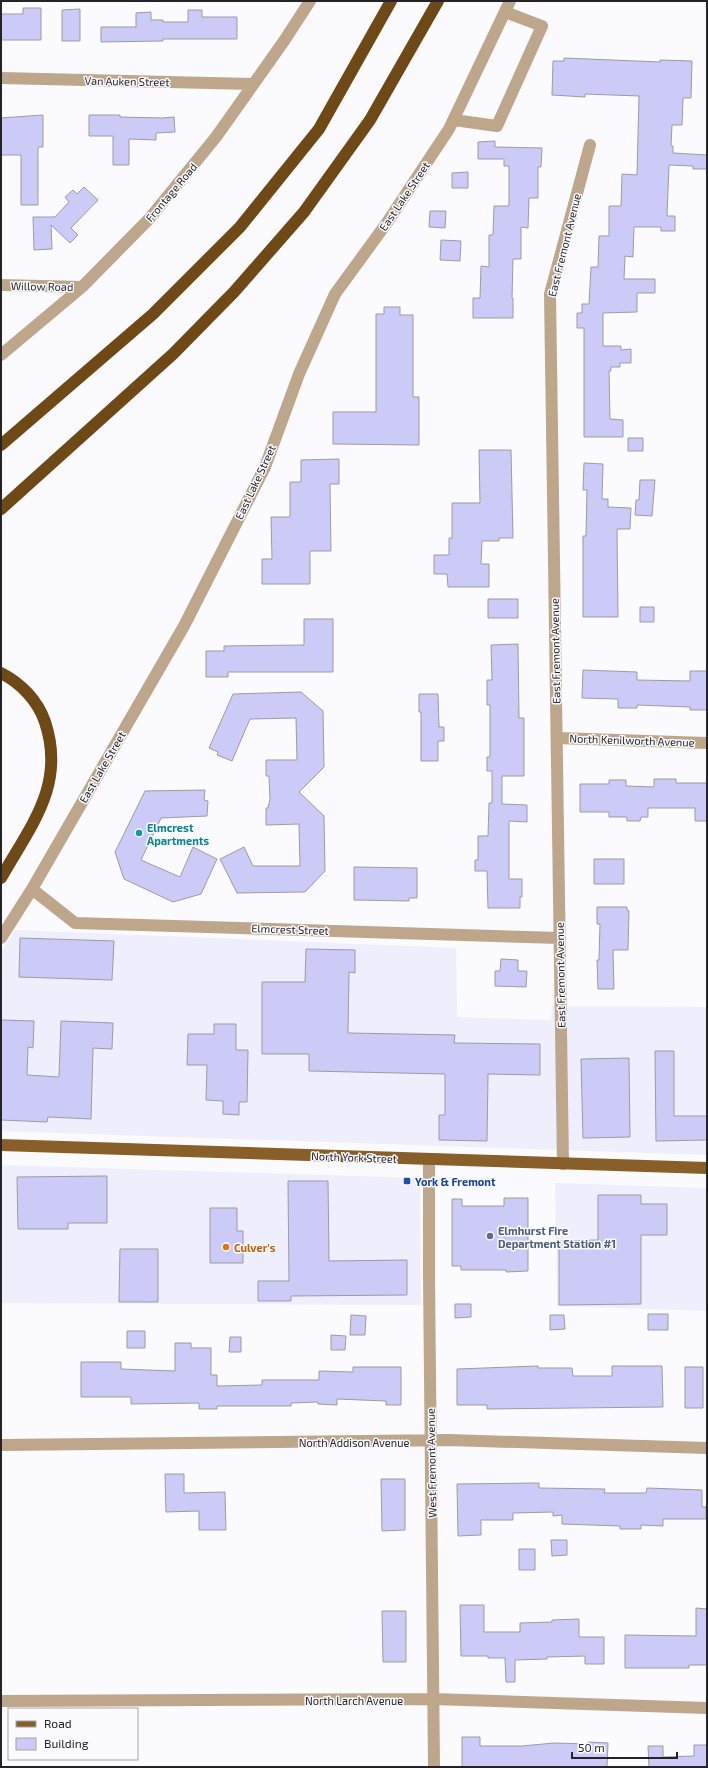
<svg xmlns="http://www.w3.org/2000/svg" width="708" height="1768" viewBox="0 0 708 1768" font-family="'Exo 2',sans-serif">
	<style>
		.built { fill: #eeeefc }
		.building { fill: #cccbf8; stroke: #9b9ba1 }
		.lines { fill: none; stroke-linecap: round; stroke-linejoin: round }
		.minor { stroke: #bea68b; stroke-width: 12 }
		.major { stroke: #885f29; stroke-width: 12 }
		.highway { stroke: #6e4815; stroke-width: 12 }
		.culture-dot { fill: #0f9aa8; stroke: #fafaff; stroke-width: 1.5 }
		.transit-dot { fill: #1a4fb4; stroke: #fafaff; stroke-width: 1.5 }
		.service-dot { fill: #5c6f8a; stroke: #fafaff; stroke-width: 1.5 }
		.food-dot { fill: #e8710a; stroke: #fafaff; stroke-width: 1.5 }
		.labels { text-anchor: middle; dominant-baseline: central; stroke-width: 3; stroke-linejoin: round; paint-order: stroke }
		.street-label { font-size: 11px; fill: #242426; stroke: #fafaff }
		.culture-label { font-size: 11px; font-weight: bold; fill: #0d838f; stroke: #fafaff; text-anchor: start }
		.transit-label { font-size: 11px; font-weight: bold; fill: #164399; stroke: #fafaff; text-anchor: start }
		.service-label { font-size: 11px; font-weight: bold; fill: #4e5e75; stroke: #fafaff; text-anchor: start }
		.food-label { font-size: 11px; font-weight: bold; fill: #c56008; stroke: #fafaff; text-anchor: start }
	</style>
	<rect width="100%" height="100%" fill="#fafaff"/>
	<path class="built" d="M15,930L456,948L457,1017L551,1020L552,1006L707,1007V1155L1,1131V952Z
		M1,1165L420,1178L421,1305L1,1303Z
		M555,1183L707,1188V1311L557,1306Z"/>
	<path class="building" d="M23,8H41V40H1V14H23Z
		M80,9V41H62V10Z
		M188,10H202V17H237V39H163V41L101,42V27H136V13L151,12V20H163V22H188Z
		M564,58L660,62V60L692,61L691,98H683L682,125H672L671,146H673V153L707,155V169H693V166L669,165L667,216H675V231H661V227H634L633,257L625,256L624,279H655V293H637V312L603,313V346H621V350L631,349V363H620V367H611V371H609L610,419L623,420V437H584V328H577V313H582V304H589L591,267H598L599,236H609V206H621L622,174L637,175L639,96L585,94V97L552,95L553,61H564Z
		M43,115V147H38V205H21V155H1V118Z
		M89,115H120V117L162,118L174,117L175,132L156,133V140L129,139V165H113V136H89Z
		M495,141V147L542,148L541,167H538V198H529L528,228L521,227V259H513L512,298H513V318H473V298H480L481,266L489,267V235H493L494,206H509V166H504V159H478V142Z
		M468,172V188H452V173Z
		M84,187L98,200L71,228L78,235L70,243L51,225L52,249L34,250L33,217H55L69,202L65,197L73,190L77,194Z
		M430,211H446L445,228L429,227Z
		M441,240L461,241L460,261L440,260Z
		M384,307H400V315H413V397H419V445L333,444V412H376V314H384Z
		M628,438H643V451H628Z
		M479,450H511L513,538H499V541H482L481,564H489V587H448L447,574H434V555H449V538H452V503H480Z
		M339,459V484H330L331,551H310V584H262V559H272L271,517H290V482H301V460Z
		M584,463L603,464L602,499H608V507L631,508L630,529H617L618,617H583V536H586L587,490H583Z
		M640,480H655L652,516L635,515L636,500H639Z
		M488,599H518V618H488Z
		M640,607H654V622H640Z
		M304,619H333V672H228V677H206V651H224V646L304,645Z
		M518,644L519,718H524V776H502V804L527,805V822L509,821V879H522V897H520V908H488L487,871H475V860H478V836H488L489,803H492V771H487V757H490V705H487V680H492L491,645Z
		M583,670L637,672V680L690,681V671H707V710H690V707L637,705V708H618V699L582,698Z
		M301,692L323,711L324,767L299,792L324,816L325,871L305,892L237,893L220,859L244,847L253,866H300L299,824L266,825V808H268L270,799L269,776H266V760H297L296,718L250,719L232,761L217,755L218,752L209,748L233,694Z
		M419,694H438L439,727H444V741H438V761H421V712H419Z
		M654,779H676V783H707V821H695V808H648V817H641L640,821H627V817H609V812H580V784H609V780H626V786L654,787Z
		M205,790L204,800L208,801L207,816L161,818L141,860L180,877L193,847L217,859L201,894L173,902L124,879L115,852L145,791Z
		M594,859H624V884H594Z
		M354,867L417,868V898H409V901L354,900Z
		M597,907H627V910L629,911L628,950H613L614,989H598L597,960H599L600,924H597Z
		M20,938L114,941L112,980L19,977Z
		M306,949L355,950V973L349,972L348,1033L455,1035L454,1043L540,1044V1075L488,1074L487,1141L439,1140V1115H445V1074L309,1071V1054H262V982H305Z
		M501,959L518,960V971H527L526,987L495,986V971H500Z
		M1,1020L34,1021L33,1048L28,1047L27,1075L59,1077L61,1021L113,1023L112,1049L93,1048L91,1119L48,1117L47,1122L1,1120Z
		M214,1024H236V1050H248L247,1102H239V1115L223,1114V1101L206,1100L207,1065H187L188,1034H214Z
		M655,1051H674V1116H707V1140L656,1141Z
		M629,1058L630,1137L583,1138L581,1059Z
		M107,1176V1223H68V1229H18L17,1177Z
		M288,1181H328L329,1261L407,1260V1295L291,1296V1301H258V1281H289Z
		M598,1195H641V1204H667V1235H641V1304L559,1305V1241L598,1240Z
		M504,1198H528V1271L506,1272V1270H461V1266H452V1199H462V1206H504Z
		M210,1208H237V1231H243V1263H210Z
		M120,1249H158V1302H119Z
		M455,1304H471V1317L455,1318Z
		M648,1314H668V1330H648Z
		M351,1315L366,1316L365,1335H350Z
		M550,1315H564L565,1329L550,1330Z
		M127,1331H145V1348H127Z
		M331,1335L346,1336L345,1350H331Z
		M230,1337H241V1352H229Z
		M175,1343H191V1348H211V1375H217V1386L262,1385V1380H319V1371L353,1372V1367H401V1405H386V1401L337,1399V1405L318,1404V1402L291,1403V1406H217V1409H199V1403L131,1404V1397H81V1362H121V1369L175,1371Z
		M538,1366V1368H572L573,1376H612V1366H662L663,1407L487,1409V1405H457V1369Z
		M685,1367H703V1408H685Z
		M165,1474H184V1493L225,1492L226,1530H199V1511L166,1512Z
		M381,1479H405V1530L382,1531Z
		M539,1483V1488L605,1489L604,1493H646L647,1488L702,1490V1507H706V1519H663V1526L641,1525V1529H620V1526L562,1524V1515L553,1516V1512L513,1513V1520H481V1535L458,1536L457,1484Z
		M551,1540H567V1555L552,1556Z
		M519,1549H535V1570H519Z
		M460,1605H484V1632H520V1623L552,1622V1620L579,1619V1637H604V1664H585V1656L547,1657V1659L515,1660V1682H506L505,1658H488V1656H461Z
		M696,1608L707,1609V1665H689V1668H625V1635L696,1636Z
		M382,1611H406V1662H383Z
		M462,1737H480V1746H522L554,1743L588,1744V1742L608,1743L607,1767H462Z
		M694,1745H707V1767H649L648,1746H663V1757L694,1756Z"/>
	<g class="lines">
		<path class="minor" d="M1,78L252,84
			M454,120L497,126L542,26L505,12
			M1,285L82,287
			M1,355L82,287L149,219L216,137L284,41L310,1
			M557,738L707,743
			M32,889L75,923L560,938
			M1,938L32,889L184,626L265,467L299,374L335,294L386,224L449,129L510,1
			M429,1159V1278L434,1767
			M563,1164L550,294L590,145
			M1,1445L449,1440L707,1448
			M1,1701L433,1699L707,1708"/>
		<path class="major" d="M1,1145L707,1168"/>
		<path class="highway" d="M1,445L153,314L240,227L319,129L391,1
			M1,509L173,354L234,292L304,212L370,120L438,1
			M1,673C21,683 38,701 45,722C66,785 31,825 1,878"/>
	</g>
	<circle class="culture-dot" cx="139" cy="833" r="4"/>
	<rect class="transit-dot" x="403" y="1177" width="8" height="8" rx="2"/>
	<circle class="service-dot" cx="490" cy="1236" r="4"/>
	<circle class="food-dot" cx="226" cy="1247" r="4"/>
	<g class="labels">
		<g class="street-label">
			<text transform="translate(127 81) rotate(1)">Van Auken Street</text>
			<text transform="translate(171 192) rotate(-50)">Frontage Road</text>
			<text transform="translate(404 196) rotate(-56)">East Lake Street</text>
			<text transform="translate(564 245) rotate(-76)">East Fremont Avenue</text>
			<text transform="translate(42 286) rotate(1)">Willow Road</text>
			<text transform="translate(255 482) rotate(-65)">East Lake Street</text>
			<text transform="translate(555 651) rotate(-91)">East Fremont Avenue</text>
			<text transform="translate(632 740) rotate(2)">North Kenilworth Avenue</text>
			<text transform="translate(102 767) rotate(-60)">East Lake Street</text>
			<text transform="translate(290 929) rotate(2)">Elmcrest Street</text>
			<text transform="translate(560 975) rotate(-91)">East Fremont Avenue</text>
			<text transform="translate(354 1157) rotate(2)">North York Street</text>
			<text x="354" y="1442">North Addison Avenue</text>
			<text transform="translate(431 1463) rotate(-91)">West Fremont Avenue</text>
			<text x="354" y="1700">North Larch Avenue</text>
		</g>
		<g class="culture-label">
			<text x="147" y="827">Elmcrest<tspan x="147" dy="13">Apartments</tspan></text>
		</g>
		<g class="transit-label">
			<text x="415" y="1181">York &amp; Fremont</text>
		</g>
		<g class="service-label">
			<text x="498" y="1230">Elmhurst Fire<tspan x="498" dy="13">Department Station #1</tspan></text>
		</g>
		<g class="food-label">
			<text x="234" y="1247">Culver's</text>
		</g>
	</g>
	<rect width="708" height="1768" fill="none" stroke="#242426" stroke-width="4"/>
	<rect x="8" y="1708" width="130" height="52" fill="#fafaff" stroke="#a4a4a8"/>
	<rect x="16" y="1721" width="20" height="6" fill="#885f29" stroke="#a4a4a8"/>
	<text x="44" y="1728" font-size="12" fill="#242426">Road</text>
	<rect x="16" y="1738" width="20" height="12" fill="#cccbf8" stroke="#a4a4a8"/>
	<text x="44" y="1748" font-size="12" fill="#242426">Building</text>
	<path d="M572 1752v6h105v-6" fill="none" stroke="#242426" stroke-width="2"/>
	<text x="578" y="1752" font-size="12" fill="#242426" stroke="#fafaff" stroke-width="3" paint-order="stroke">50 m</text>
</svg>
